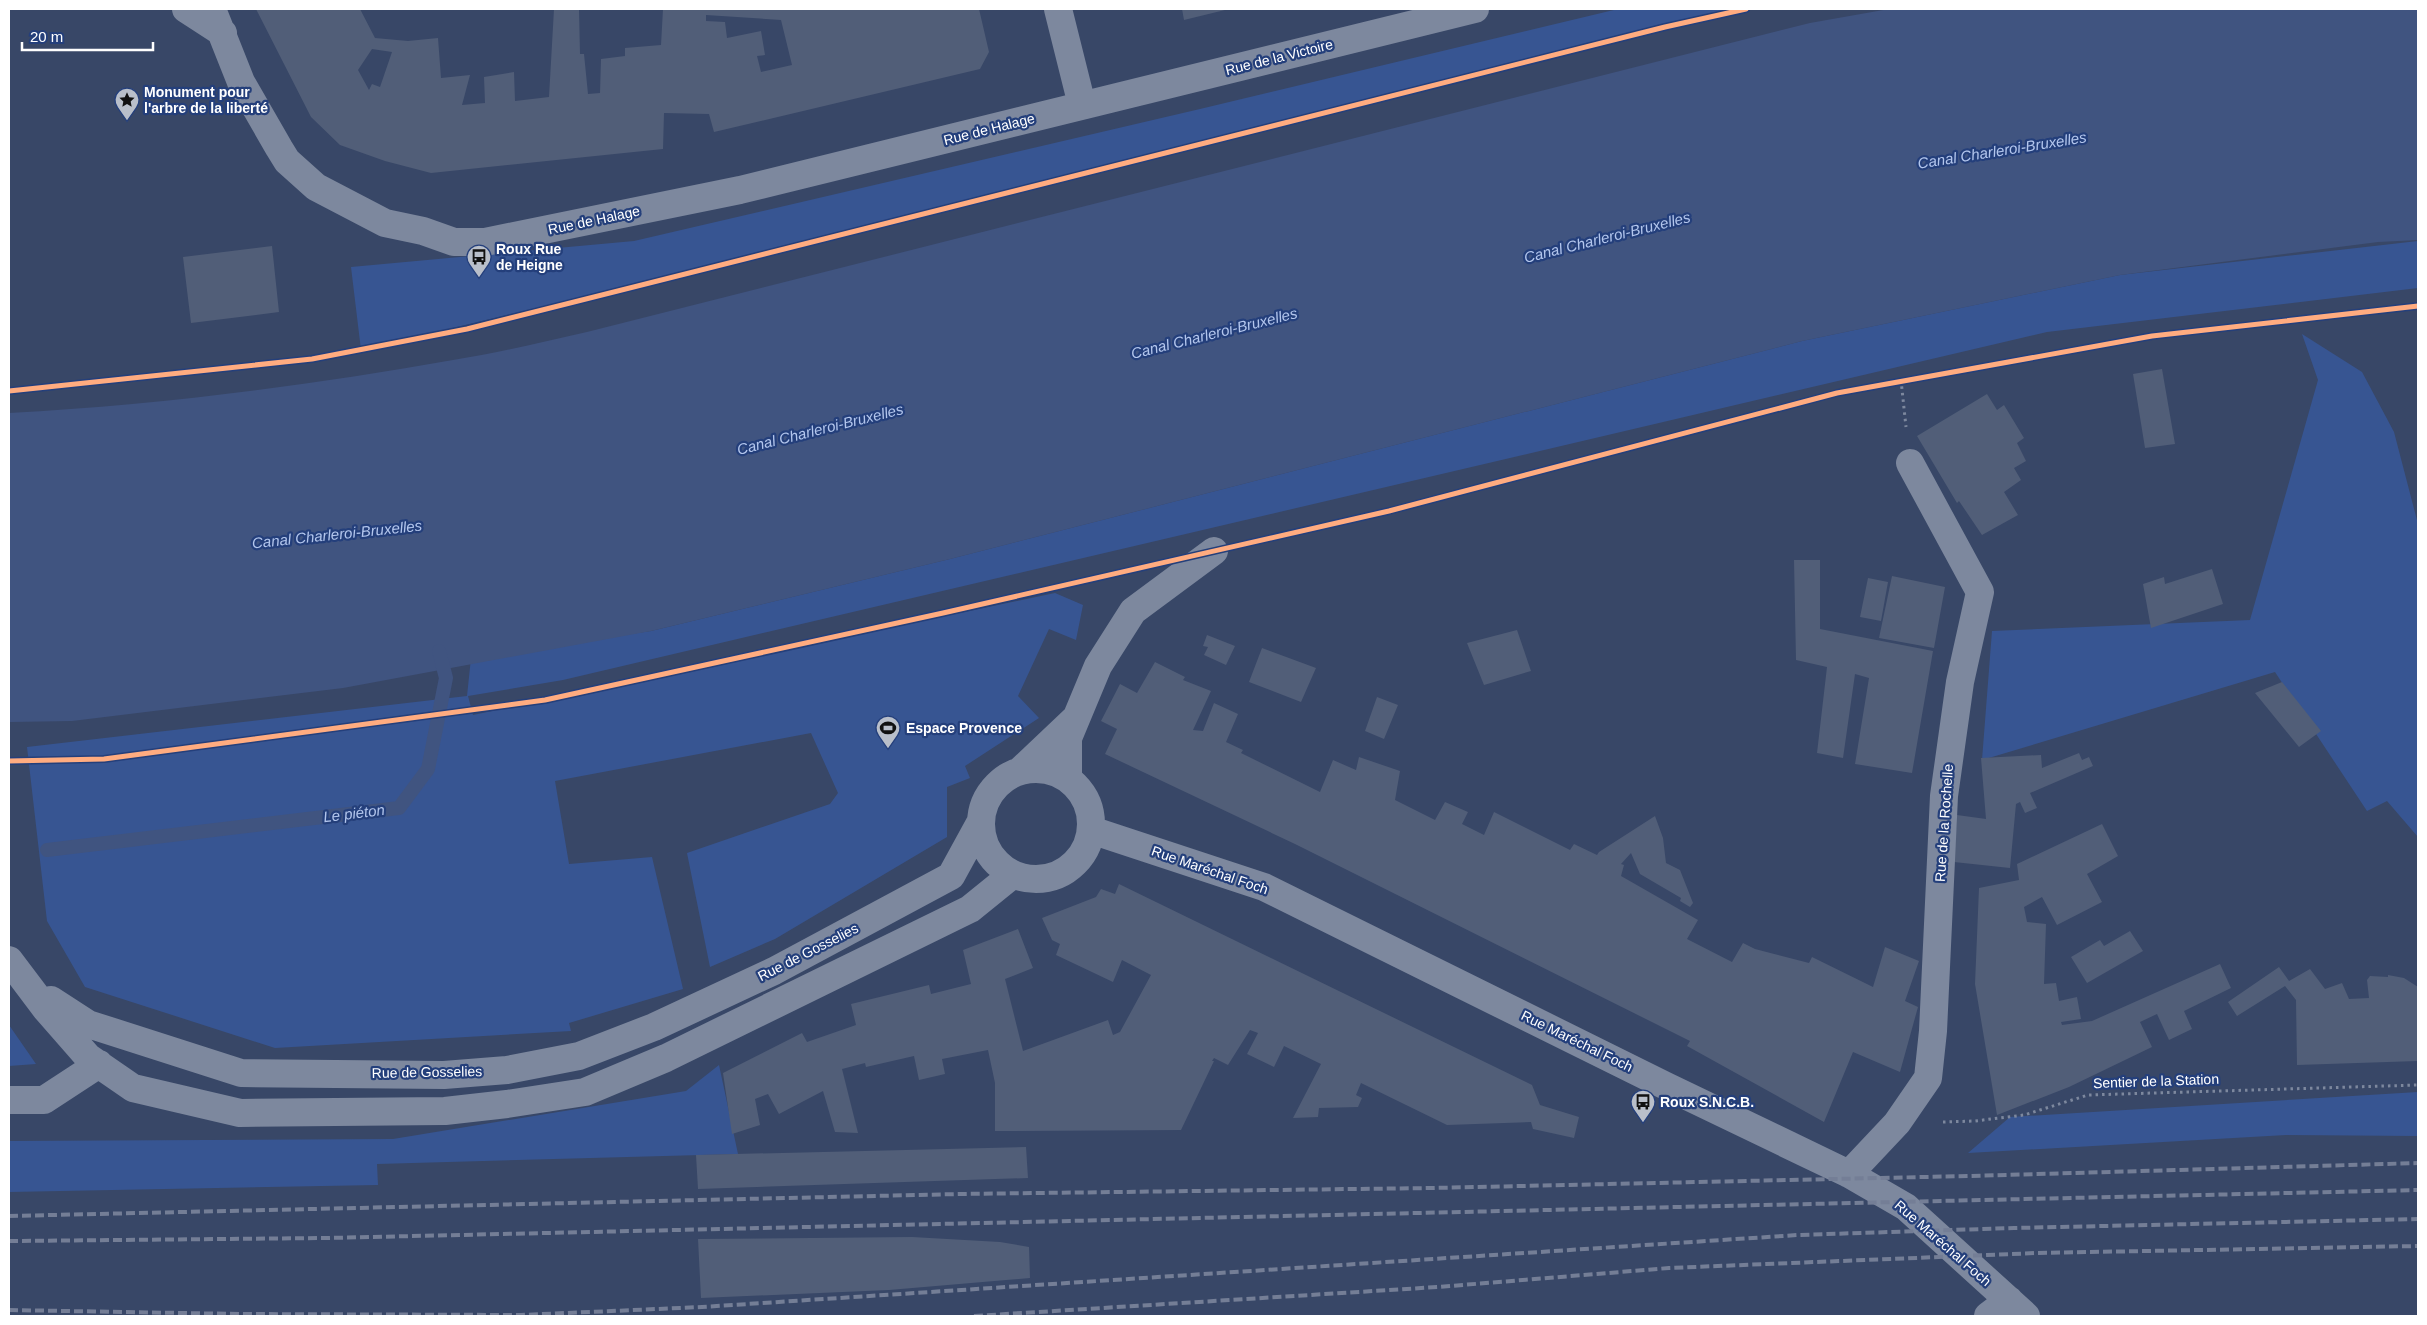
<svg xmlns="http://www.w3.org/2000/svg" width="2427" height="1325" viewBox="0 0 2427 1325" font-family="Helvetica,sans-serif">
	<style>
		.green { fill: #375592 }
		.water { fill: #405480 }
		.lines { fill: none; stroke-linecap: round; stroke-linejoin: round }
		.stream { stroke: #405480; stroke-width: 14 }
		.building { fill: #515e78; fill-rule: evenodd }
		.path { stroke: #7d889e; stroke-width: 3; stroke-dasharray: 2.5 4; stroke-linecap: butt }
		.minor { stroke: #7d889e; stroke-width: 28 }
		.rail { stroke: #747e96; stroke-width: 4; stroke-dasharray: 9 4; stroke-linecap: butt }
		.cycleway-casing { stroke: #243f7b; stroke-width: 8 }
		.cycleway { stroke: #ffac80; stroke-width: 5 }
		.labels { text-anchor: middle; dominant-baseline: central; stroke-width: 4.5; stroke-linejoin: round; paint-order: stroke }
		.street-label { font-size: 14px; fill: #fff; stroke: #243f7b }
		.poi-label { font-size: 14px; font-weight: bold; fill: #fff; stroke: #243f7b; text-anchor: start }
		.water-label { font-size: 15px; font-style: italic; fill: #b3c6ed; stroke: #243f7b }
	</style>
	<rect width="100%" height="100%" fill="#384767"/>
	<path class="green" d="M1618,9H1747L1575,50L910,218L361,350L351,267L634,241L1200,109Z
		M2418,241V288L2047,332L563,680L468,696L473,715L1055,593L1083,605L1076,640L1049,629L1018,696L1039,718L965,766L970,778L947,787V837L775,939L710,967L687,853L830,804L838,793L811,733L555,781L569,864L652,857L683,989L569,1023L571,1031L275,1048L85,987L47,921L27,747L467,696L471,658L651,631L950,559L1802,341L2120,275Z
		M2302,334L2362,372L2394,432L2418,524V837L2387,801L2367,811L2275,672L1982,760L1992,631L2250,620L2318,380Z
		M9,1025L36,1064L9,1066Z
		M719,1065L738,1154L377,1164L378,1185L9,1192V1141L393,1139L686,1091Z
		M2418,1092V1136L2286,1135L1968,1153L2010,1117Z"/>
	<path class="water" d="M1889,9H2418V240L2378,242L2120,275L1802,341L950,559L651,631L343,688L72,721L9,722V413C157,405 306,386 453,360C498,353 542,342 587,332L1810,23Z"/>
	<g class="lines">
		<path class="stream" d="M47,850L399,808L428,769L446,678L439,651"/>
	</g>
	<path class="building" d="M256,9H360L375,38L408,41L438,38L441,78L470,75L462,105L485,103L484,77L514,72L515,101L549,97L554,9H579L580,54H584L588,94L600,93L601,59L625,56V48L661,45L663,9H979L989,52L980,69L714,132L709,114L664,113L663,149L431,173L385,161L340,145L311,117ZM706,15L781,20L792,65L761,72L757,56L765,55L761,31L727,38L725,22L706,21ZM372,49L392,52L380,87L372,84L369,90L358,70Z
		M1182,9H1229L1184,20Z
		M272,246L279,312L191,323L183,257Z
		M2162,369L2175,444L2145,448L2133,374Z
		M1987,394L1997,410L2004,405L2024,438L2017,443L2026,461L2014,468L2021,480L2004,492L2018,515L1982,535L1959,501L1957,503L1917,436Z
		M1794,560H1820V629L1933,651L1912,773L1855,764L1869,678L1855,674L1843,758L1817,753L1827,667L1796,660Z
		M2212,569L2223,604L2151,628L2143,584L2164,577L2165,584Z
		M1892,576L1945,587L1934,648L1879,638Z
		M1868,578L1888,582L1881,621L1860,617Z
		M1517,630L1531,671L1484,685L1467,643Z
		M1207,635L1235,646L1226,665L1204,655L1208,647L1203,646Z
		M1262,648L1316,668L1301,702L1249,682Z
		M1155,662L1185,677L1183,680L1211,691L1193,730L1203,731L1214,703L1238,714L1226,742L1243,750L1241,753L1320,792L1333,760L1356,770L1359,757L1400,771L1395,800L1435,820L1445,802L1468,812L1462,824L1484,835L1494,812L1570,850L1574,844L1597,855L1599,852L1655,816L1663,838L1666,863L1680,870L1693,903L1690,907L1680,901L1681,898L1640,874L1631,853L1621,864L1624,865L1621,876L1698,920L1687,939L1732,962L1743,943L1755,949L1809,963L1812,957L1873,987L1885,947L1919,961L1905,1001L1918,1007L1900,1072L1853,1052L1824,1122L1687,1046L1690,1041L1295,844L1105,754L1117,729L1101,721L1120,684L1137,693Z
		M2282,682L2321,731L2299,747L2255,693Z
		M1377,697L1398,705L1384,739L1365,731Z
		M2079,753L2082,760L2089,757L2093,766L2030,793L2037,808L2025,813L2020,802L2016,804L2010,868L1954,862L1957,815L1986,819L1981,758L2041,755L2042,768Z
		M2102,824L2118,856L2087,874L2102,902L2057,925L2042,897L2024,907L2027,922L2046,924L2044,984L2056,983L2059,1001L2077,997L2081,1019L2061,1022L2062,1025L2092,1021L2220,964L2231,988L2184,1011L2192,1029L2169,1040L2157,1014L2140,1022L2152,1047L2069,1087L1997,1115L1975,984L1979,888L2019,880L2017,864Z
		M1119,884L1532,1085L1540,1105L1579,1117L1574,1138L1533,1129L1531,1122L1447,1125L1361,1083L1356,1095L1362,1098L1358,1107L1319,1108L1318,1117L1293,1118L1321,1064L1284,1046L1274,1067L1247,1054L1258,1033L1250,1030L1228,1065L1214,1058L1212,1061H1214L1181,1130L995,1131V1083L988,1050L942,1059L945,1074L919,1080L914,1056L866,1067L865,1063L842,1069L858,1133L835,1132L823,1091L779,1114L768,1094L755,1099L760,1125L732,1134L723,1073L802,1033L807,1042L856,1025L851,1004L929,985L931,994L971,984L963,950L1018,929L1033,968L1005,979L1023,1051L1108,1020L1113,1035L1120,1032L1151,975L1122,960L1113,982L1056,955L1060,944L1052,940L1042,918L1096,897L1101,889L1115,894Z
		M2130,931L2143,951L2087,983L2071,957L2100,940L2104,946Z
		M2279,967L2289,981L2310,969L2325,989L2342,983L2349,999L2369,998L2367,980L2370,976L2388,977V975L2404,978L2418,987V1061L2297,1065L2296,1000L2285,986L2237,1016L2228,1002Z
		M1026,1147L1028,1178L698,1189L696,1155Z
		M912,1237L1000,1242L1029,1247L1030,1278L889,1290L701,1298L698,1239Z"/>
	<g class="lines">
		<path class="path" d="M1901,380L1906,427
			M1943,1122L1975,1121L2024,1115L2088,1095L2418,1085"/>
		<path class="minor" d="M186,9L223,33
			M212,9L241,82L279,148L287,161L316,187L385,223L423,231L454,242H485L740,190L1475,9
			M1058,9L1082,105
			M981 824a55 55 0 1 1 110 0a55 55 0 1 1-110 0Z
			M1020,771L1076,718
			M1068,778V738L1098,666L1133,611L1214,551
			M1091,830L1264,887L1666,1086L1849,1174L1906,1207L2026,1316
			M9,960L46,1009L88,1057L133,1088L240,1113L445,1111L507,1104L585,1092L666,1058L970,909L1012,875
			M51,1000L88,1024L241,1073L444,1075L507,1070L579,1056L654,1027L774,971L951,876L980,823
			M9,1100H44L99,1064
			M1849,1174L1897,1123L1928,1078L1933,1031L1944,796L1960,682L1980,592L1910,463
			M1988,1316L2009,1300"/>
		<path class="rail" d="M9,1216L960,1194L1432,1188L1968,1176L2418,1163
			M9,1241L328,1238L2418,1190
			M9,1310L240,1314L521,1315L702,1307L1798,1235L2014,1228L2418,1219
			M974,1316L1438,1287L1669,1268L2037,1253L2418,1246"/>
		<defs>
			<path id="cycleway" d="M9,391L312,359L467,329L1665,27L1746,9
				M9,761L104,759L545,700L943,613L1389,511L1837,393L2152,336L2418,306"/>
		</defs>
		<use href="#cycleway" class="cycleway-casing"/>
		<use href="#cycleway" class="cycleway"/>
	</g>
	<defs>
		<symbol id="sight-pin" viewBox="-11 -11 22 30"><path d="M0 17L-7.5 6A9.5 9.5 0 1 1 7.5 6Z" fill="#b9bfca" stroke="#243f7b"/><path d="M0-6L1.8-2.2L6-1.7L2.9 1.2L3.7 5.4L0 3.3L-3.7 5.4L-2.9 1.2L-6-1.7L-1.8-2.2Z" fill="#111"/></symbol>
		<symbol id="bus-pin" viewBox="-11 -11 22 30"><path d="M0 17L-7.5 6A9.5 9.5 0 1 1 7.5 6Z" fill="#b9bfca" stroke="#243f7b"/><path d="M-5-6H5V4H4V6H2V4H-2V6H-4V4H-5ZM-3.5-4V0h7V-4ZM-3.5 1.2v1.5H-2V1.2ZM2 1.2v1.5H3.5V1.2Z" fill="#111"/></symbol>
		<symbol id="stadium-pin" viewBox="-11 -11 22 30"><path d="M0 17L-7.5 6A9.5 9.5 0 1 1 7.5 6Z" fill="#b9bfca" stroke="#243f7b"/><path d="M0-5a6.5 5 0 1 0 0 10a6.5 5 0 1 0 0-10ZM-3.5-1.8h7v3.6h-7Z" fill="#111"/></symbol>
	</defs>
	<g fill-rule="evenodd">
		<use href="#sight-pin" x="113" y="86" width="28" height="38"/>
		<use href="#bus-pin" x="465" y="243" width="28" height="38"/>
		<use href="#stadium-pin" x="874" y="714" width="28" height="38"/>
		<use href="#bus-pin" x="1629" y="1088" width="28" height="38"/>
	</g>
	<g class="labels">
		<g class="street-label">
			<text transform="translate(1279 57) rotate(-14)">Rue de la Victoire</text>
			<text transform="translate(989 129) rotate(-14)">Rue de Halage</text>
			<text transform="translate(594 220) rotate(-12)">Rue de Halage</text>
			<text transform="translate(1944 823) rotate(-86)">Rue de la Rochelle</text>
			<text transform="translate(1210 870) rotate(19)">Rue Maréchal Foch</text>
			<text transform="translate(808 952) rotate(-27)">Rue de Gosselies</text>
			<text transform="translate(1577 1041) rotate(26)">Rue Maréchal Foch</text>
			<text transform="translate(427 1072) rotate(-1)">Rue de Gosselies</text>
			<text transform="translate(2156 1081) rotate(-2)">Sentier de la Station</text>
			<text transform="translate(1943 1243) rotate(41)">Rue Maréchal Foch</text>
		</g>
		<g class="poi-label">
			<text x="144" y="92">Monument pour<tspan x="144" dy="16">l'arbre de la liberté</tspan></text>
			<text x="496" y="249">Roux Rue<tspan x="496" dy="16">de Heigne</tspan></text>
			<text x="906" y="728">Espace Provence</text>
			<text x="1660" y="1102">Roux S.N.C.B.</text>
		</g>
		<g class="water-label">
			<text transform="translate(2002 150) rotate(-9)">Canal Charleroi-Bruxelles</text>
			<text transform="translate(1607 237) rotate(-14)">Canal Charleroi-Bruxelles</text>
			<text transform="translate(1214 333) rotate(-14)">Canal Charleroi-Bruxelles</text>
			<text transform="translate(820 429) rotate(-14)">Canal Charleroi-Bruxelles</text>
			<text transform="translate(337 534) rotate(-6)">Canal Charleroi-Bruxelles</text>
			<text transform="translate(354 813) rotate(-7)">Le piéton</text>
		</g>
	</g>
	<rect width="2427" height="1325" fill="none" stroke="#ffffff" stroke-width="20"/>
	<path d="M22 42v8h131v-8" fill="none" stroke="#ffffff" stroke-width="2.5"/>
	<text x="30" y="42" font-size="15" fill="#ffffff" stroke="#243f7b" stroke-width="4" paint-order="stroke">20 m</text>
</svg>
